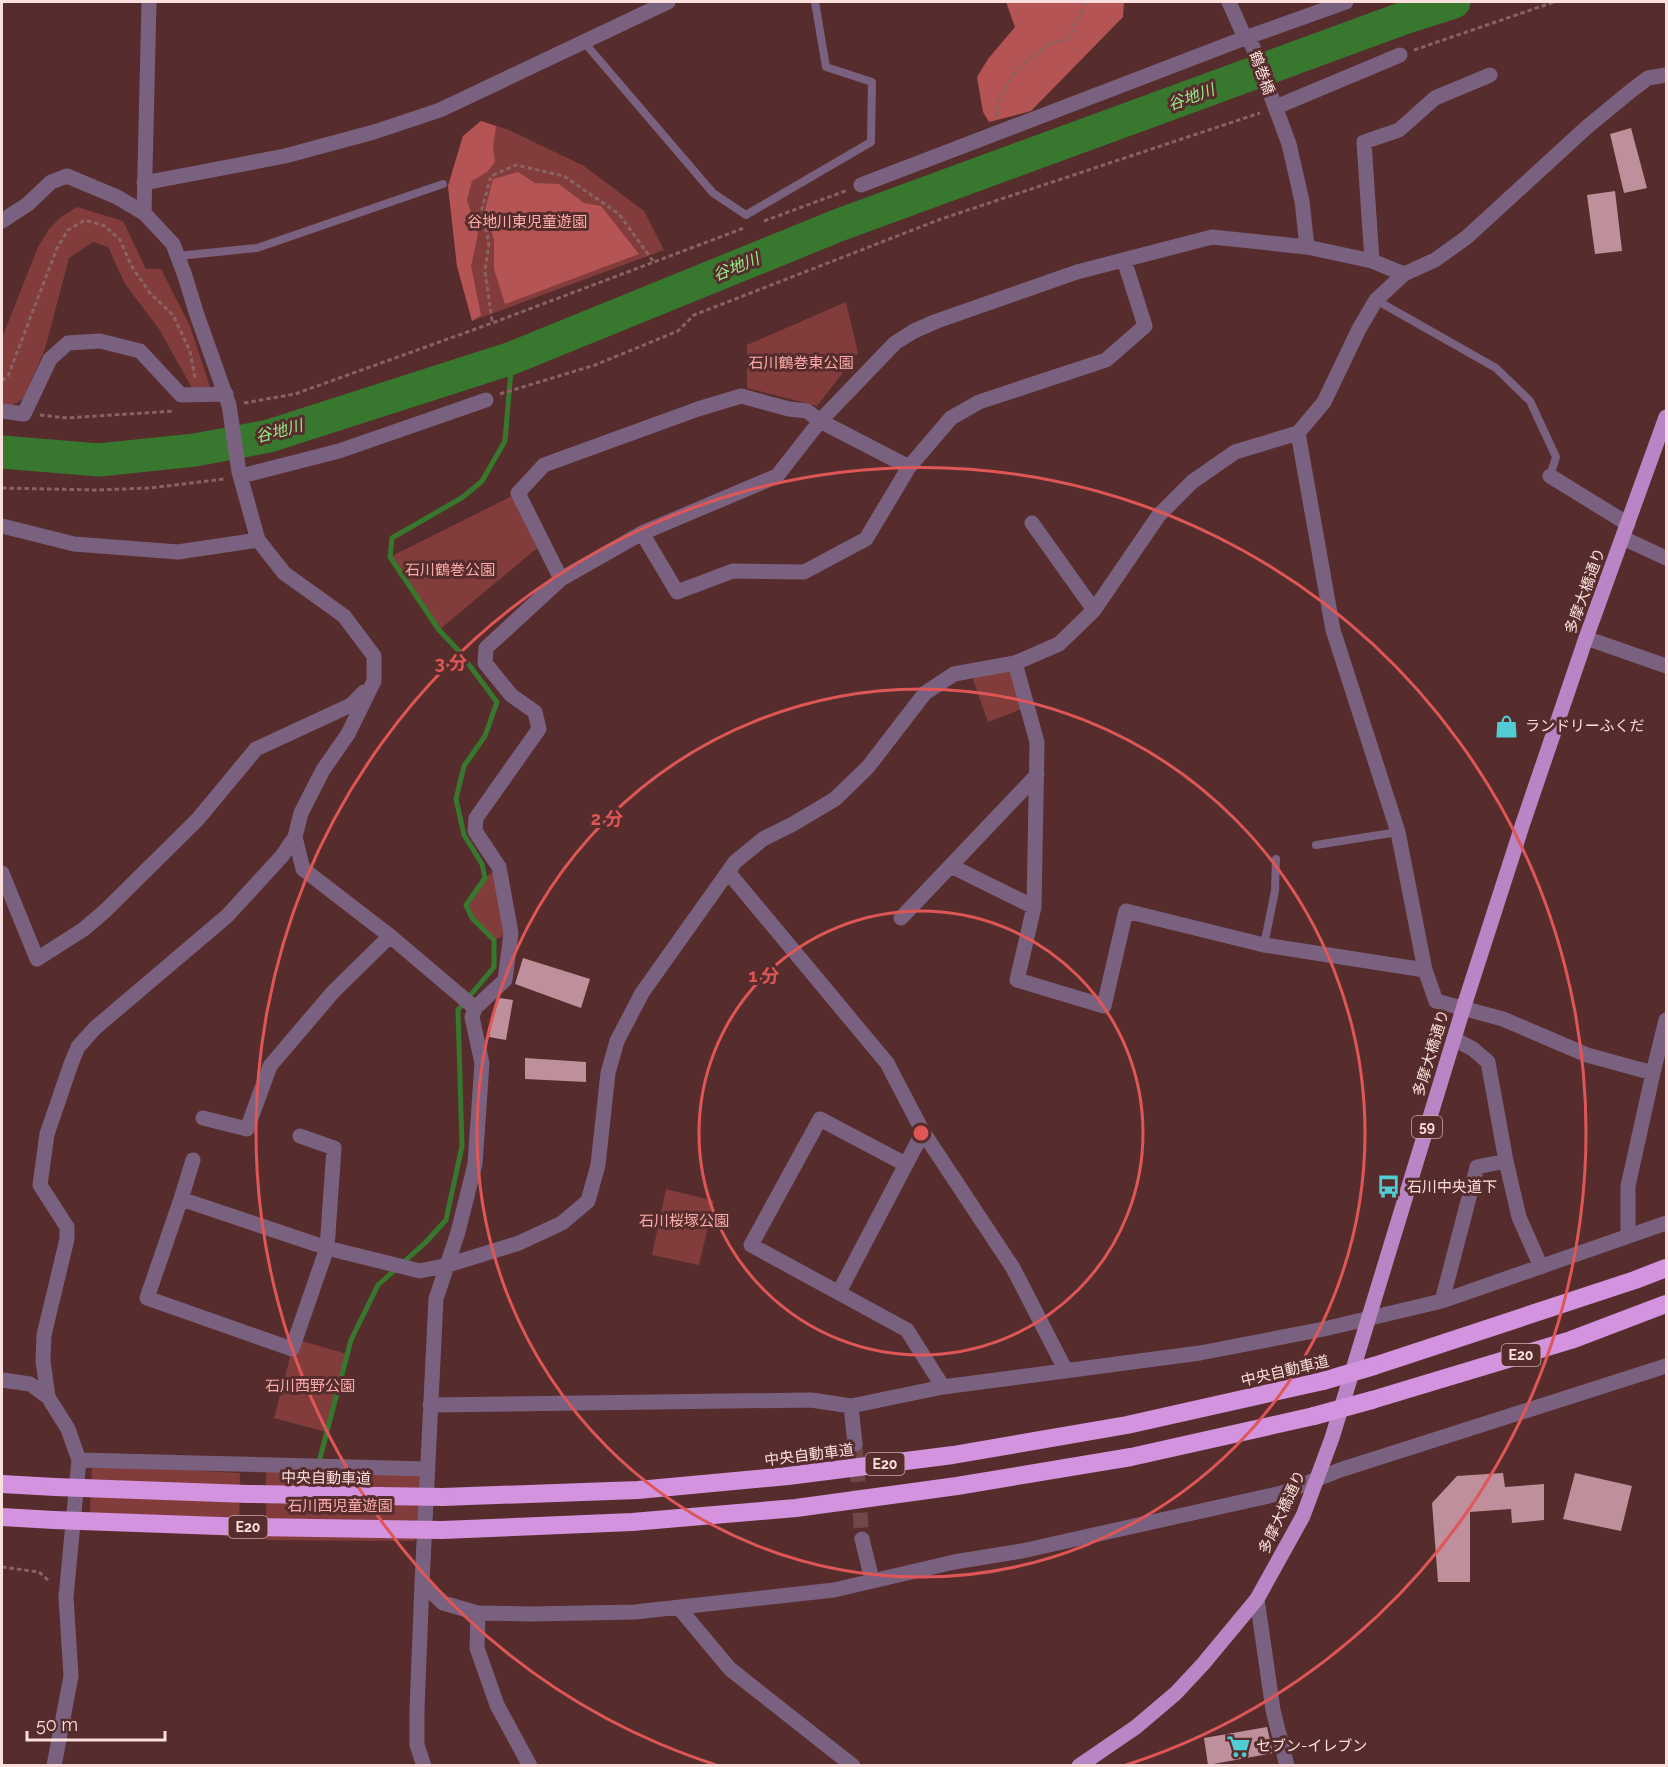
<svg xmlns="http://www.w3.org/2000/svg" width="1668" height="1767" viewBox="0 0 1668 1767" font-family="Raleway,'Noto Sans JP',sans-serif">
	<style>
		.green { fill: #833c3c }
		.forest { fill: #b45454 }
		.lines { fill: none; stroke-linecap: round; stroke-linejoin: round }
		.stream { stroke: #37772e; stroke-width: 5 }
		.river { stroke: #37772e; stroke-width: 33 }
		.building { fill: #bf8f9c }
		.secondary-tunnel { stroke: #6f4847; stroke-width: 15; stroke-dasharray: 15 8; stroke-linecap: butt }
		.path { stroke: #886362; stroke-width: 3; stroke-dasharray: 4.5 3; stroke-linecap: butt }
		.lane { stroke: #7b6180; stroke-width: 8 }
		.street { stroke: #7b6180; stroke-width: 15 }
		.primary { stroke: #ba85c4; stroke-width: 15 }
		.highway { stroke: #d393de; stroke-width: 18 }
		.highway-bridge { stroke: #d393de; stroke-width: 18 }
		.ring { fill: none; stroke: #df5656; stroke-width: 3 }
		.labels { text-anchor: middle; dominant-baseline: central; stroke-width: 6; stroke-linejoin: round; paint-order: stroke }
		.shield { fill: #562d2c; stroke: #caaaa9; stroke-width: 1.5 }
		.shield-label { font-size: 14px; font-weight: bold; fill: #fbe0de }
		.street-label { font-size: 15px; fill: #fbe0de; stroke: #562d2c }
		.park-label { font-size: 15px; fill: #fbacaa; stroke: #562d2c }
		.poi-label { font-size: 15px; fill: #fbe0de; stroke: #562d2c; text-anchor: start }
		.water-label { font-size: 16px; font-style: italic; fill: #97ed8a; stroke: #562d2c }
		.centre { fill: #df5656; stroke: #562d2c; stroke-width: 3 }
		.ring-label { font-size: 18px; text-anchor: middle; font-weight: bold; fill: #df5656; stroke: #562d2c; stroke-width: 6; stroke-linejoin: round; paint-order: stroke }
	</style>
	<rect width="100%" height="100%" fill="#562d2c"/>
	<path class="green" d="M481,121L509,130L584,166L644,211L664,250L472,321L457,266L448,186L463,136Z
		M77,207L123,221L146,269H161L190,326L210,387L192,388L159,329L125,284L108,247L93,242L69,258L45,349L23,399L10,407L2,406V338L38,247L49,229L61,217Z
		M846,302L858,353L817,406L747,388V345Z
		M518,493L542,544L439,630L390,557Z
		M1015,663L1027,707L988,722L970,671Z
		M499,867L511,933L494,940L472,918L466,905L485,878Z
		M666,1189L714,1201L699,1265L652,1255Z
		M295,1339L347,1354L326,1432L274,1418Z
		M92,1465L240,1473L239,1536L89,1530Z
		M266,1471L422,1475L415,1541L266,1540Z"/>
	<path class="forest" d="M1006,2H1124L1123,17L1031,111L989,122L983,112L977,77L988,59L1015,27Z
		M481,121L496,126L493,147L495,162L487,172L472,181L467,200L478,234L471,266L481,315L472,321L457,266L448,186L463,136Z
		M518,172L535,183L559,184L584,203L601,206L639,254L505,304L494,269V240L485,210L493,179Z"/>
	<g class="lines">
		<path class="stream" d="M320,1458L351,1340L378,1285L425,1243L446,1220L462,1146L458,1010L494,967V940L472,918L466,905L485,878L482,864L464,835L456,799L464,766L485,736L497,702L458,650L439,630L390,557L392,538L463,497L482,481L505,441L512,358"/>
		<path class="river" d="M2,452L99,460L195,450L269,436L512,358L839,225L1404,18L1454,2"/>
	</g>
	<path class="building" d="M1631,128L1647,188L1624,193L1610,134Z
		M1615,191L1622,251L1595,254L1587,195Z
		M523,958L590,979L581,1008L515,984Z
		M500,998L513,1000L506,1040L489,1037L496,1002Z
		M525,1058L586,1062V1082L525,1079Z
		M1503,1473L1505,1487L1544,1484V1520L1512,1523L1511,1509L1470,1512V1582H1438L1432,1503L1457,1476Z
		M1575,1473L1632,1486L1621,1531L1563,1519Z
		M1267,1727L1273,1753L1208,1765L1204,1738Z"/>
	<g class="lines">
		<path class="secondary-tunnel" d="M855,1444L862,1539"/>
		<path class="path" d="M1414,50L1554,2
			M997,117L998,102L1015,71L1049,44L1068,39L1086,2
			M764,221L848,190
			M492,321L485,271L489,242L481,212L491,176L516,165L564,176L619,214L653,261
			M2,381L8,376L57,248L68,230L85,220L105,226L120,240L132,267L150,293L173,315L190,351L195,378
			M500,394L595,365L678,331L694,315L941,219L1260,113
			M244,403L295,394L495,322L744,228
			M40,415L67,418L174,411
			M2,488L97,490L150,488L224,479
			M2,1567L39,1572L50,1582"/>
		<path class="lane" d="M583,41L713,193L746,215L871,142L872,82L826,67L815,2
			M178,256L257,248L443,184
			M1376,300L1496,368L1530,401L1556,457L1550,476
			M1316,845L1398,832
			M1264,945L1275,891L1276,859"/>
		<path class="street" d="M1229,2L1245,38
			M1249,37L1289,144L1302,201L1307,247
			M1276,107L1400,55
			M144,183L285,156L374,132L440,110L668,2
			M861,185L1245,38L1346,2
			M2,221L28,204L51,182L67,176L117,197L144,213
			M1372,261L1364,142L1399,130L1435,98L1490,75
			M1404,274L1372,261L1307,247L1212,237L1077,272L937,321L914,331L895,343L820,421L777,476L642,533L561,579L486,648L485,663L511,695L535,712L539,729L476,818L475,831L499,867L511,933L505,980L475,1008L472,1017L482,1063L475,1164L458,1232L436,1299L422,1583L443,1603L478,1613L531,1614L635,1612L834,1590L954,1562L1022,1551L1282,1493L1340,1470L1666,1366
			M2,411L24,414L50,359L68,343L100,341L140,351L181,395L226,394
			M1298,433L1333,630L1398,832L1425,970L1436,1001L1503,1019L1587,1055L1653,1073L1628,1186V1236
			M241,476L339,451L486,400
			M1550,476L1628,524
			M1032,523L1094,610
			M2,526L74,544L178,552L258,540
			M642,533L677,592L733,571L804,572L866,539L909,467L951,418L979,402L1106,360L1145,326L1124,260
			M1623,538L1666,558
			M561,579L518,493L544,465L698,409L741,396L789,409L807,411L820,421L909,467
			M1586,638L1666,666
			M1015,663L1037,742L1034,907L1017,980L1104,1006L1126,911L1264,945L1425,970
			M295,837L303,869L390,936L475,1008
			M951,866L1034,907
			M728,872L887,1063L923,1132L1013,1268L1066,1371
			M2,873L37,959L84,929L106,910L198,819L256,749L351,705L364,692
			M901,918L1037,775
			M1454,1039L1473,1049L1488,1062L1506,1161L1519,1217L1541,1267
			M1653,1073L1666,1020
			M203,1118L247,1129L270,1066L333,992L390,936
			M193,1160L181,1199L147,1298L292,1349L327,1248L334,1148L300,1136
			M905,1164L820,1119L751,1245L907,1330L943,1387
			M181,1199L327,1248L420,1271L448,1265L519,1243L562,1223L588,1201L598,1165L608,1073L617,1041L642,993L735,862L763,839L793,824L835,799L868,767L925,693L954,674L1015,663L1059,644L1094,610L1159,515L1192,482L1235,452L1298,433L1324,402L1359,329L1376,300L1404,274L1435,260L1467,237L1587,127L1632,90L1648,78L1666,75
			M839,1292L923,1132
			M1442,1301L1477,1167L1506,1161
			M2,1380L30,1384L48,1397L68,1429L79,1460L66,1597L71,1676L54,1766
			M48,1397L43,1361L44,1335L67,1239V1227L40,1185L47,1134L71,1064L78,1047L95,1028L227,916L282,856L295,837L301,813L323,770L348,734L374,681V656L344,616L284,573L258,540L239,472L229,405L196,312L185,276L173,244L144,213L149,2
			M430,1405L811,1400L851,1406L943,1387L1200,1353L1324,1329L1442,1301L1666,1223
			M851,1406L855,1444
			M79,1460L428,1469
			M862,1539L872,1580
			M422,1583L417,1709V1745L424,1766
			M1257,1599L1273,1710L1287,1766
			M679,1608L730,1669L853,1766
			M478,1613L477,1648L497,1705L530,1766"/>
		<path class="primary" d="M1079,1766L1136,1727L1176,1693L1203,1664L1257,1599L1303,1516L1332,1438L1463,1009L1523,823L1586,638L1666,417"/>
		<path class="highway" d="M1374,1366L1635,1280L1666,1268
			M1372,1400L1571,1340L1666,1304
			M2,1484L55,1487
			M442,1497L638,1490L788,1476L953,1455L1127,1425L1323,1381
			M2,1517L54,1520
			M442,1530L632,1522L796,1508L957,1486L1131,1457L1314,1416"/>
		<path class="highway-bridge" d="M1323,1381L1374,1366
			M1314,1416L1372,1400
			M55,1487L248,1494L442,1497
			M54,1520L248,1527L442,1530"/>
	</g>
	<g class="ring">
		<circle cx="921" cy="1133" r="222"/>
		<circle cx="921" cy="1133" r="444"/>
		<path d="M716 1765A665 665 0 1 1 1126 1765"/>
	</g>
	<defs>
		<symbol id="shop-bare" viewBox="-9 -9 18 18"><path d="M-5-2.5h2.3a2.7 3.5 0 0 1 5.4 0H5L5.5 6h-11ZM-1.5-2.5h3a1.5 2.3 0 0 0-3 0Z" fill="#51ccd4" stroke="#562d2c" stroke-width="2.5" paint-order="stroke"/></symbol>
		<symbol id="bus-bare" viewBox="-9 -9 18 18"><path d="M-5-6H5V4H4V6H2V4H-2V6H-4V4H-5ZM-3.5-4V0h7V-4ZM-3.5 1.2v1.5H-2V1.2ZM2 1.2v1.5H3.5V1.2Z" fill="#51ccd4" stroke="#562d2c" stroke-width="2.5" paint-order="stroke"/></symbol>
		<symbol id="supermarket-bare" viewBox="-9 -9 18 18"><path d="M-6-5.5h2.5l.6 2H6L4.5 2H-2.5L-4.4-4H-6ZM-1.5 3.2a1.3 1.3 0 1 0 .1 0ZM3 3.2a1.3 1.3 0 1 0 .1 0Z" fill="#51ccd4" stroke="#562d2c" stroke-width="2.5" paint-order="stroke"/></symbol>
	</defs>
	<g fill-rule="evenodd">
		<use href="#shop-bare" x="1490" y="710" width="33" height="33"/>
		<use href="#bus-bare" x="1372" y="1170" width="33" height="33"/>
		<use href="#supermarket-bare" x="1222" y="1730" width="33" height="33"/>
	</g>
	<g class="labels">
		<g class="shield">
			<rect x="1412" y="1116" width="30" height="22" rx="4.5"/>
			<rect x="1501.5" y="1344" width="39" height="22" rx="4.5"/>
			<rect x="865.5" y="1453" width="39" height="22" rx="4.5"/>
			<rect x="228.5" y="1516" width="39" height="22" rx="4.5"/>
		</g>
		<g class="shield-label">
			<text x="1427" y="1127">59</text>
			<text x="1521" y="1355">E20</text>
			<text x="885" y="1464">E20</text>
			<text x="248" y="1527">E20</text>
		</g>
		<g class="street-label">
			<text transform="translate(1262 73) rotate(70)">鶴巻橋</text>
			<text transform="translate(1585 591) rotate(-70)">多摩大橋通り</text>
			<text transform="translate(1431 1053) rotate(-73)">多摩大橋通り</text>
			<text transform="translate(1285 1371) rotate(-13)">中央自動車道</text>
			<text transform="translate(809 1455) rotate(-7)">中央自動車道</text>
			<text transform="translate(326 1478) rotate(1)">中央自動車道</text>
			<text transform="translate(1282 1512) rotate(-65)">多摩大橋通り</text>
		</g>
		<g class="park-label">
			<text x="527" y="222">谷地川東児童遊園</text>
			<text x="801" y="363">石川鶴巻東公園</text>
			<text x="450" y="570">石川鶴巻公園</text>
			<text x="684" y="1221">石川桜塚公園</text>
			<text x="310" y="1386">石川西野公園</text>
			<text x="340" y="1506">石川西児童遊園</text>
		</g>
		<g class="poi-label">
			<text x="1525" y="726">ランドリーふくだ</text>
			<text x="1407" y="1187">石川中央道下</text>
			<text x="1256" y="1746">セブン-イレブン</text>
		</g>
		<g class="water-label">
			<text transform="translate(1191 97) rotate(-20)">谷地川</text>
			<text transform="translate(736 267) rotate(-22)">谷地川</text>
			<text transform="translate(279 431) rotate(-15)">谷地川</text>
		</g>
	</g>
	<circle cx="921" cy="1133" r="9" class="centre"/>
	<g class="ring-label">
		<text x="451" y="669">3 分</text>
		<text x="607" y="825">2 分</text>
		<text x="764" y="982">1 分</text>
	</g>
	<rect width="1668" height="1767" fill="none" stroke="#fbe0de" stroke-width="6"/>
	<path d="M27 1731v9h138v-9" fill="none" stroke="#fbe0de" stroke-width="3"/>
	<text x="36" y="1731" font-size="18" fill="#fbe0de" stroke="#562d2c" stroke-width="4.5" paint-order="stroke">50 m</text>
</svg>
